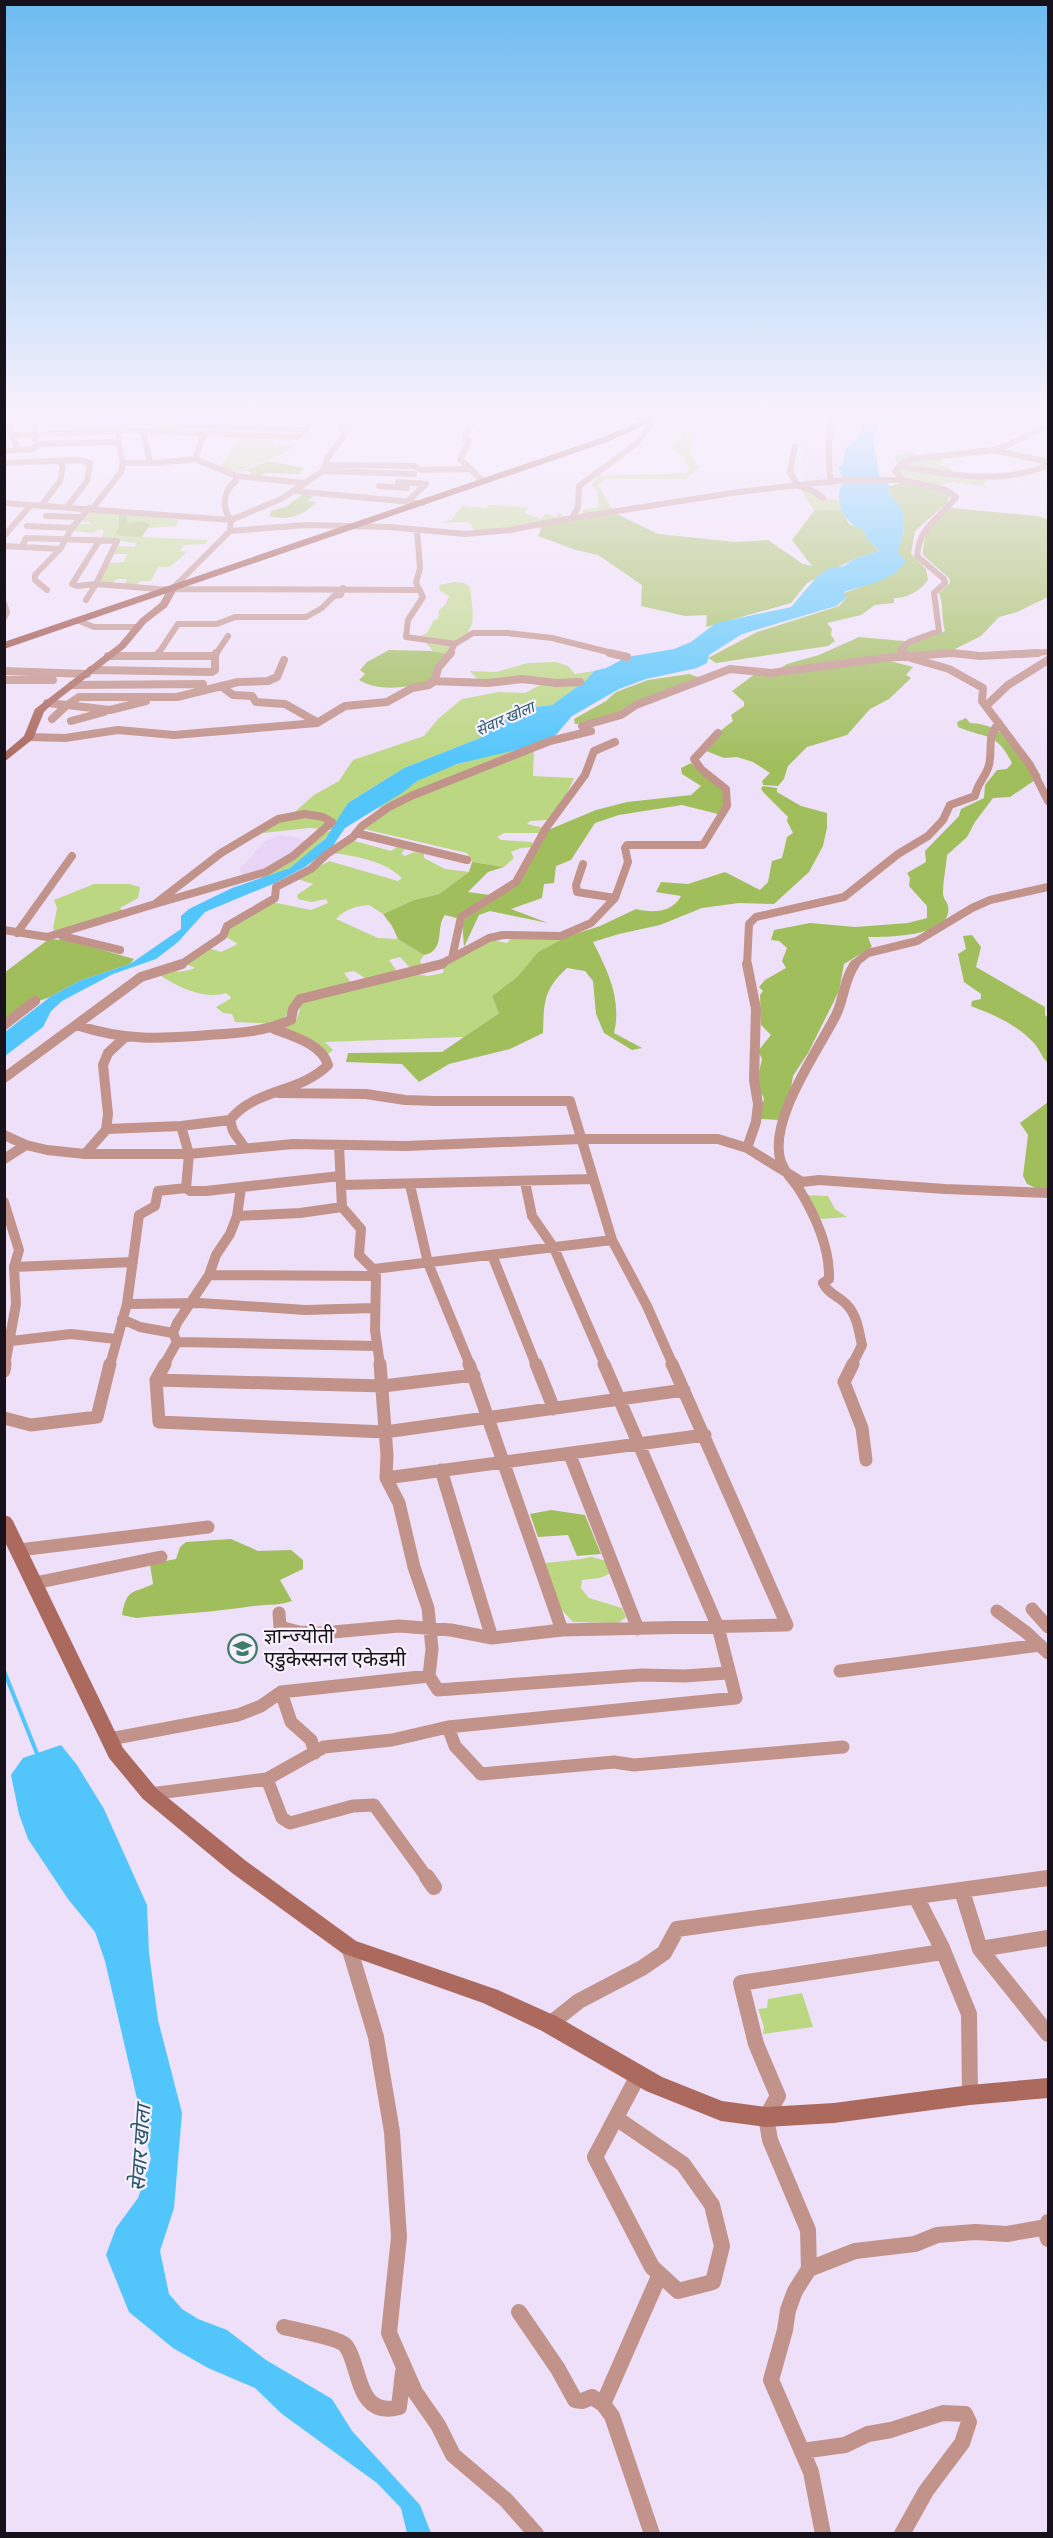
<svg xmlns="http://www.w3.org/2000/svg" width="1053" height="2538" viewBox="0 0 1053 2538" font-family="Cabin,'Noto Sans Devanagari',sans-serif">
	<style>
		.built { fill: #e8d5f5 }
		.green { fill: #bcd782 }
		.forest { fill: #a1be5d }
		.water { fill: #52c5fb }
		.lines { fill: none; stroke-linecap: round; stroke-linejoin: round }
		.stream { stroke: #52c5fb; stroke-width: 4 }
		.street-far4 { stroke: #c2938b; stroke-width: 6 }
		.street-far3 { stroke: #c2938b; stroke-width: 8 }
		.street-far2 { stroke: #c2938b; stroke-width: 10 }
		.street-far1 { stroke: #c2938b; stroke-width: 13 }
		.street { stroke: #c2938b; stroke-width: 16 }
		.secondary { fill: #ac6a5f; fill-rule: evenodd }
		.primary { fill: #9b4b3f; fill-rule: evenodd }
		.labels { text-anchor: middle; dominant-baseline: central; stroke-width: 4.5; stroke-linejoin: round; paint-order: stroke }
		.far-water-label { font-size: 15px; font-style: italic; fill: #27566d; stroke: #f7f1fb }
		.near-poi-label { font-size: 20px; fill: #16111a; stroke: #f7f1fb; text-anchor: start }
		.near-water-label { font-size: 21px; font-style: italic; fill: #27566d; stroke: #f7f1fb }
	</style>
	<rect width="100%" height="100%" fill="#efe0f9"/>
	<path class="built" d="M805,411H882L871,416L863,424L858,438L846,449L840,472L845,480L841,486L838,500L825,498L805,485L802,452L807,420Z
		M279,835L296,837L305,841L290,857L254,876L241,873L239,870L265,841Z"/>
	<path class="green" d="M397,411H555L565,413L567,420H553V416H546V421L478,419L461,414L397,415Z
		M684,432L694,436L690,453L699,467L686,479H606L598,485L613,510L591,515L583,513L582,510L599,507L597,491L591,486L599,476L687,473L689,467L682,456L672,447Z
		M242,438L274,441V445L294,446L285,453L246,468V471L231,472L220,466Z
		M913,452L922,458H941L942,461L939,465L950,467L954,474L986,479L987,481L983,485L988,487L953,482L940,486L903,478L894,456Z
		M805,485L825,498L838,500L842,511H814L802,491Z
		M488,505L529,507L524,513L541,519L546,514L556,517L559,512L566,519L476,532L469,522L439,523L451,520L462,506L487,508Z
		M90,510L119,511L121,536L208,540L205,544L184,545L180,551L187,552L170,567H158L151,581H140L135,586L124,585L127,579H118L110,584L100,583L108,563L124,562L127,554H113L118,546L135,547L136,543L101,539L104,530H98L93,533L73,531L77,524H90L91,522L80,521Z
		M126,512L179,520L176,526L147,528L149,524L141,521L128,523Z
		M455,582L464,583L470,587C475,626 476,627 448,654L433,651L420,636L427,633L434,620L438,619L439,610L446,604L449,596L440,591L439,585Z
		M556,662L568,666L575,674L594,671L585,681L552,705L527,708L490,726L480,738L404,768L348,803L333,830L311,852L290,868L261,879V873L290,856L305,841L332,830L309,828L246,835L264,823L296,811L314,795L339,781L353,760L424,736L438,719L462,699L499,692L525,693L544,683L524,680L482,684L470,671L496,672L528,663Z
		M521,749L534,752L533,776L574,778L565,798L549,820L530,821L527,824L544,828L539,833H504L497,837L501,840L532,842L533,847L521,848L511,852L514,858L504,867L472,862L467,853L364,829L381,806L417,781L442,769L485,756Z
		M351,840L391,851L397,847L405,849L401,854L405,856L414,852L424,853V858L445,869L469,872L439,894L414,900L383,914L369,905C356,906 345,909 336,919L378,938L398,939L424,955L420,961L423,967L412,970L400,957L389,960L399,974L368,980L354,971L344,973L352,984L304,993L279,1024L235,1022L232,1014L223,1013L216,1007L230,999L231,997L226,993C203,1000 178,987 158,974C173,968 178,975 195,968L186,964L209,948L221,952L238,944L226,937L230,927L272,902L311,910L328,903L326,899L311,902L298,899L297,895L313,884L297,879L329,861L398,881L402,878C385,861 356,856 332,853Z
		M94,884H129L140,887L138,898L120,908L125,913L56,934L53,928L57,908L54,900Z
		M512,937H566L538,952L517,977L492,996L500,1012L464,1037L325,1042L333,1050L326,1056L284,1029L297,1019L303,1000L416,974L428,976L443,973L444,966L492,940L507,943Z
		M806,1195L828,1196L835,1209L847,1217L821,1219L811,1207Z
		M592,1557L606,1561L611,1573L600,1578L582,1580L581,1588L589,1598L622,1608L626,1617L618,1623L573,1622L559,1607L545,1563C562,1561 577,1560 592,1557Z
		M802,1993L813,2027L763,2034L764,2027L758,2009L767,2008L768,1999Z"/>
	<path class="forest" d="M269,461L304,468L299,474L265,473L261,476L251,475V472L245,470Z
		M907,481L950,494L947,503L915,531L911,554L926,569L928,580C919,592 907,598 894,598V603L875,605L861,615L827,623L832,629L831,635L835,641L828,646L716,663L708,658L757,632L839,606L846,598L844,593L886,578C898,551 918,516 889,494L890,486Z
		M302,495L314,496L307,501L316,502C305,516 286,521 270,516L271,511L287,506Z
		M951,508L1036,516L1048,519V597L1017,612L999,617L981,636L949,652L777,670L787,664L819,655L859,637L915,642L945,631C941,617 944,606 939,593L950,583L949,578L923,555C923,530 932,523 951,508Z
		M826,510L842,511L849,524L864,530L867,539L879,551L856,558L807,583L791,603L706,627L707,615L685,616L641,606L642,585L598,555L576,550L538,536L541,530L540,527L586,517L617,514L658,534L736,542L768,540L803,564L812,566L792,540L814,511Z
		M119,511L126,512L128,523L141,521L150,524L142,537L121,536L116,533L119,525Z
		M389,650L433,651L448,654L434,680C411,687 381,693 359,680L365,674L360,670L367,662Z
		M886,660L913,667L906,675L911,678L889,699L870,709L847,735L807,747L788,766L784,779L778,786L763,785L762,781L770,773L753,762L737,757L724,758L706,751L719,732L733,721L731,715L744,706V702L732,691L755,674Z
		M689,674L701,678L634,707V711C615,722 596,723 575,724L574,719L606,701L616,692L648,680Z
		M966,718L970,723C1001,723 1026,751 1041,776L1010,797L993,798L975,822L967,837L947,855C946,868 943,881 943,893C943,899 947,901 948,906C954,937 885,937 868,937L872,947L844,964L839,991L808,1053L793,1076L790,1094L779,1120L760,1119L764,1098L756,1085L762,1059L758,1051L771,1035L761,1025L760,995L763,991L759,987L765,980L786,968L782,961L787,948L779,941L771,940L774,930L810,923L855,927L908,923L927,918V906L909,886L910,878L907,873L926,862L925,851L959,816L961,809L984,798L985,785L997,770L1007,769L1012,763C996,731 986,739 958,727L957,722Z
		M691,763L723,789L725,803L718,814L682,805L619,815L595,823L571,860L556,866L554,883L544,884L542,898L511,909L548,923L490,911L479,915L464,947L462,921L514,887L548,830L596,810L627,802L691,795L701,786L682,774L681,768Z
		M763,786L777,788V792L801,806L827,813V828L823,846L809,872L774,904L739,903L702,908L660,925L619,934L593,942C608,971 622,1000 614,1033L642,1048L632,1050L604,1033L596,1014L593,981L585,971L567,968C543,990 544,1003 543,1033L510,1049L449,1064L419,1082L402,1064L346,1062L348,1053L442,1052L499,1013L492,996L517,977L538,952L566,937L600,926L636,909C652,913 672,913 681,896L656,892L661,882L688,884L725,872L760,890L768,882L772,861L782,858L787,837L793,833L787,821L788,817L764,793L761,789Z
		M472,862L504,867L488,872L468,892L490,895L456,918L445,915C435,927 446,951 424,955L398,939L392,926L383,914L414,900L439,894L469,872Z
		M972,935L981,947L976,967L1045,1007V1015L1048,1018V1063C1041,1057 1039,1047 1032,1041C1014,1023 994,1015 971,1006L972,1001L981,999V994L964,982L958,954L966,949L963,936Z
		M51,939L71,941L134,959L130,964L79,981L50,997L39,1001L19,1017H5L4,973L45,942Z
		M1048,1102V1188L1038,1189L1027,1184L1023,1176L1028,1135L1020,1123Z
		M551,1510L585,1515L601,1554L577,1556L568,1535L538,1537L530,1514Z
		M231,1539L258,1551L291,1550L303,1560V1569L280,1580L292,1601C279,1606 268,1604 254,1606C215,1612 175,1614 136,1618L122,1615C127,1587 133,1594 153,1584L150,1564L176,1559L180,1547L186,1542Z"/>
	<path class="water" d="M890,411H915L890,420L879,427L873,437L879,475L890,486L889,494C911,511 904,529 898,553L906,561C894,581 865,585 844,592L846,598L836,606L742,634L709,655L707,663L697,668L646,679L619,689L572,716L555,736L521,749L457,764L417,781L402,793L345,828L332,847L305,867L275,883L205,912L178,942L156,959L113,974L62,1001L51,1011L43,1027L5,1056V1032L50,997L79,981L130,964L181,929V916L189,909L232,888L290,868L326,838L348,803L404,768L480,738L490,726L506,715L527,708L552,705L585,681L594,671L606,668L627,657L674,649L691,642L716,623L791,607L816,578L827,569L844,566L856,558L879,551L867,539L864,530C843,524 831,498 845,480L838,468L842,465L846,448L858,438L863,424Z
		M61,1745L77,1765L104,1809L147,1905L149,1953L158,2020L182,2113L174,2208L160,2251L169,2294L182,2309L198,2319L227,2330L266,2360L332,2399L352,2431L420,2505L431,2533H407L401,2508L377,2483L282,2414L255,2388L208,2368L173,2348L129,2312L106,2255L116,2228L138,2198L151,2159L105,1961L95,1932L68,1899L28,1839L19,1814L11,1775L23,1758Z"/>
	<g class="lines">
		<path class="stream" d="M4,1671L38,1756"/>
		<path class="street-far4" d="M65,411L131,412
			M537,411L656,419
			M830,411C831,435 826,458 831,482
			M4,414L38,411
			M479,414L465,435L469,441L460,459L483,481
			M230,415L342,419
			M477,418L556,421L559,418L558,413
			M832,418L855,411
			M126,422L306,430
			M122,430L297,437L306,430L317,411
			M143,430L150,463
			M13,435L120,431
			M35,439L34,421L39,411
			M795,446L790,472L798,486L815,492L823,498
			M18,450L33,449L37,444L118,442
			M993,450L1048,462
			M4,451L18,450L10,429L14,418L12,411
			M195,459L202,439L210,432
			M4,463L79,460L90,463L87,481L67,507
			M123,463H158L195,459L236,476L305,483
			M326,465L414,466L421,470L470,469
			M900,466C947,475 1003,485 1048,465
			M323,471L414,474
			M903,480L946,490L956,497C939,520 920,524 917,556L944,579L945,583L934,593L939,631L909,642L900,650L906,654
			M398,482L426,484L409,500
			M379,486L407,488
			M294,491L422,503
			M4,503L231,520
			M41,506L60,481L63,467L59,461
			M93,508L121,472L123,463L118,442L120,431L133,411
			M46,516L80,517
			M572,518L739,492L843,480H903L895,471L902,464L913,459L993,450L1008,445L1048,425
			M231,520C221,507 223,491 236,481V476
			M27,526L72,528
			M417,530L420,568L416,583L423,597L408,620L406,637L455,644
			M230,531L306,525L390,527L465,534L510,530L572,518L578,507L579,486L636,444L655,419
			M4,536L31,505
			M4,546L60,549
			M22,547L26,538L117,541L96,584L158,589
			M96,584L77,586L72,584L99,541
			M172,589L230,531L231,520L281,499L323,471L328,457L346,433L340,426L342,419L352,411
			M47,590L35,580V575L60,549L72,528L89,508
			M161,592L158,589L420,590
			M86,600L96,584
			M4,603L7,612L4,618
			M79,621L94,627H137
			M158,654L178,624H217L235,617H306L322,608L334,596L341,595L343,588
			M216,654L228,636
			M449,654L455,644L473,633H507L552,638L616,654
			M937,654H962
			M1012,654L1048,652"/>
		<path class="street-far3" d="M610,653L627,657
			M904,653L911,658L949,669L983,688L982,701L1030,765L1048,801
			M108,656H215L216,653
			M157,656L159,653
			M91,670L212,672L215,670V656
			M4,671L87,674
			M4,680H53
			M432,681L488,683L522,679L557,683L580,682
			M72,685L203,684
			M221,686L233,695L252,696L256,702L285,704L317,722
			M47,703L67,705L79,697H177L238,682L268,681L277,677L284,660
			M987,705L1008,685L1048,660
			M52,719L67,705L110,710L146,701
			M71,721L104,712
			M29,737L65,738L118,730L174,735L317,723L345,706L387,702L412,688L429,685L435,681L438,668L451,653
			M305,814L323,817L332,822L293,856L266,872L155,904L221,853L278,819Z
			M356,833L467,860
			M583,864L576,885L577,892L615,898
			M4,930L47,937L155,904
			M17,933L72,856
			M62,936L120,950
			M452,958L461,917L516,882L546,828L585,775L594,751L615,742
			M180,965L223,936L227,926L275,898L276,887L311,869L327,854L353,837L362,826L389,807L411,796L550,741L591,731L582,726L621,715L636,705L730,669L771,673L885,658L952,653L980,656L1038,653
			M439,965L489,938L503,935L561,936L591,923L615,898L628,862L625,848L627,845H703L727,806L726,789L701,769L694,759L718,733
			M747,965L749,924L756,917L844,897L898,854L928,836L943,820L950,805L975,796C977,783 986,777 989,765C993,748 986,737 999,723
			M853,965L868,953L917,941L972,908L990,900L1048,887"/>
		<path class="street-far2" d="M4,1025L35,1001
			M76,1025L141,977L182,964
			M4,1078L76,1025C126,1041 158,1039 209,1035C238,1033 264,1032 291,1020L293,1009L300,999L442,964
			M278,1093L366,1094L405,1100L435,1101H570L612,1240L647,1306L673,1365
			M107,1129L181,1126L230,1120
			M4,1135L26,1145L47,1150L85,1154H189L293,1144L406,1146L581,1139H718L747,1148L802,1182L819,1180L945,1189L1048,1193
			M339,1145L342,1207L361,1229L359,1255L373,1269L376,1276L375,1330L380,1365
			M245,1148L233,1131L230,1120C254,1089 300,1093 328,1065C322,1044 292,1036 274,1029
			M747,1148L756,1122L758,1104L754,1080L756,1009L747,964
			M85,1154L106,1130L108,1114L103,1065L108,1053L124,1038
			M4,1159L26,1145
			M525,1182L532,1216L554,1248L605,1365
			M342,1185L593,1179
			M410,1185L428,1263L470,1365
			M186,1188L190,1191H206L340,1176
			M4,1202L19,1250L14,1267L16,1304L5,1365
			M237,1216L300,1213L342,1207
			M492,1255L536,1365
			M14,1267L133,1262
			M374,1269L612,1240
			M209,1275L376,1276
			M127,1304L200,1303L305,1310L375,1308
			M122,1319L140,1327L173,1333
			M11,1341L71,1334L116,1339
			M177,1342L377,1346
			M110,1365L127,1304L139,1215L155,1206L158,1191L186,1188L189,1154L181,1126
			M164,1365L177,1342L173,1333L177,1323L209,1275L216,1255L230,1234L237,1216L241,1188
			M852,1365L862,1345C859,1332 857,1315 847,1305C839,1296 828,1294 823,1283L829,1279C830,1248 815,1215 799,1189C793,1180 785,1173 781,1162C767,1121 818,1051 836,1015C844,999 844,979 855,964"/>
		<path class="street-far1" d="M165,1364L156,1380L159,1422L385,1432L684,1390
			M380,1364L387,1455L386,1478L399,1503L414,1567L428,1608L432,1649L429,1676L438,1690L642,1675L685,1676L727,1673
			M469,1364L562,1630
			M536,1364L554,1409
			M853,1364L844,1382L862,1428L866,1460
			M4,1371L5,1364
			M156,1380L383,1386L474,1375
			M4,1418L31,1425L97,1417L110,1364
			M570,1455L638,1629
			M441,1470L492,1638
			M386,1478L705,1435
			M19,1550L208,1527
			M35,1583L161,1557
			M1032,1609L1048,1627
			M997,1611L1027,1633L1048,1653
			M279,1613L280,1627L299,1632L322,1633L399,1626L451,1630L492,1638L562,1630L787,1625L672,1364
			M840,1671L1040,1645
			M448,1727L455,1746L481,1774L614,1762L634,1765L843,1747
			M110,1739L238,1715L261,1706L281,1692
			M315,1753L311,1740L291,1722L281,1692L429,1676
			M150,1794L267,1779
			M428,1879L374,1805L353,1806L290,1823L282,1818L267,1779L324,1747L392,1740L448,1727L736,1698L718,1627L604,1364
			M1043,1879L1048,1878"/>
		<path class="street" d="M427,1877L434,1887
			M962,1891L980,1949L1048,2034
			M916,1897L942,1948L969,2014L970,2095
			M349,1947L376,2037L392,2132L399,2237L389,2333L415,2392L438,2425L453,2455L506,2500L536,2534
			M980,1949L1048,1938
			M550,2024L579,2001L642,1968L664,1953L677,1929L1048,1878
			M616,2118L683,2164L712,2205L722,2246L713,2282L678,2291L652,2267L595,2157L639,2074
			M1048,2222L1046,2232L1048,2239
			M809,2269L855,2251L915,2244L937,2235L975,2232L1007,2234L1047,2227
			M519,2312L558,2369L575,2400L582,2401L592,2397L603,2404L612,2416L652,2534
			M284,2327C295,2330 340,2338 346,2346C361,2366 356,2419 399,2407L403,2372
			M603,2404L660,2274
			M802,2451L845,2445L868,2434L891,2430L943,2413L965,2414L969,2422L962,2443L926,2491L902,2534
			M823,2534L811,2472L771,2380L785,2330L788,2310L795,2291L809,2269L808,2230L770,2140L766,2117L778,2096L756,2044L741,1983L942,1952"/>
		<path class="secondary" d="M169,587L177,589L167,607L146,623L125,648L51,705L44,712L33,739L4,762V753L24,736L35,709L119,644L140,619L160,603Z
			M4,1515L10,1517L13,1521L123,1748L157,1789L246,1861L356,1941L498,1990L558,2017L662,2077L722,2101L766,2107L834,2103L970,2085L1048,2078V2098L970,2105L834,2123L766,2127L721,2121L646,2091L542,2031L483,2003L342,1953L232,1873L143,1799L109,1758L4,1540Z"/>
		<path class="primary" d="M665,411H676L607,442L4,649V642L601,438Z"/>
	</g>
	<linearGradient id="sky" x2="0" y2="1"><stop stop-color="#6cbbf0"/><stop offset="0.54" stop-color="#f8f1fc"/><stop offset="1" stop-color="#f8f1fc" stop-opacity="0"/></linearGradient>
	<rect width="1053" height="766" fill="url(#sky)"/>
	<defs>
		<symbol id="school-ring" viewBox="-11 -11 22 22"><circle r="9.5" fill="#f7f1fb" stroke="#3e7c69" stroke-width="1.5"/><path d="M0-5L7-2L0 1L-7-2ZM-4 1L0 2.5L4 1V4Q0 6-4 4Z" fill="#3e7c69"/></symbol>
	</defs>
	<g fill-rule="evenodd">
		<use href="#school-ring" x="226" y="1632" width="33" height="33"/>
	</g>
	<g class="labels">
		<g class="far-water-label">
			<text transform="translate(505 719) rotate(-24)">सेवार खोला</text>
		</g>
		<g class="near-poi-label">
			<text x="264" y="1636">ज्ञान्ज्योती<tspan x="264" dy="23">एडुकेस्सनल एकेडमी</tspan></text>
		</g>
		<g class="near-water-label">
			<text transform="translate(140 2148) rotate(-86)">सेवार खोला</text>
		</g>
	</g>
	<rect width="1053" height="2538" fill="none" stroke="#16111a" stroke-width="12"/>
</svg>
